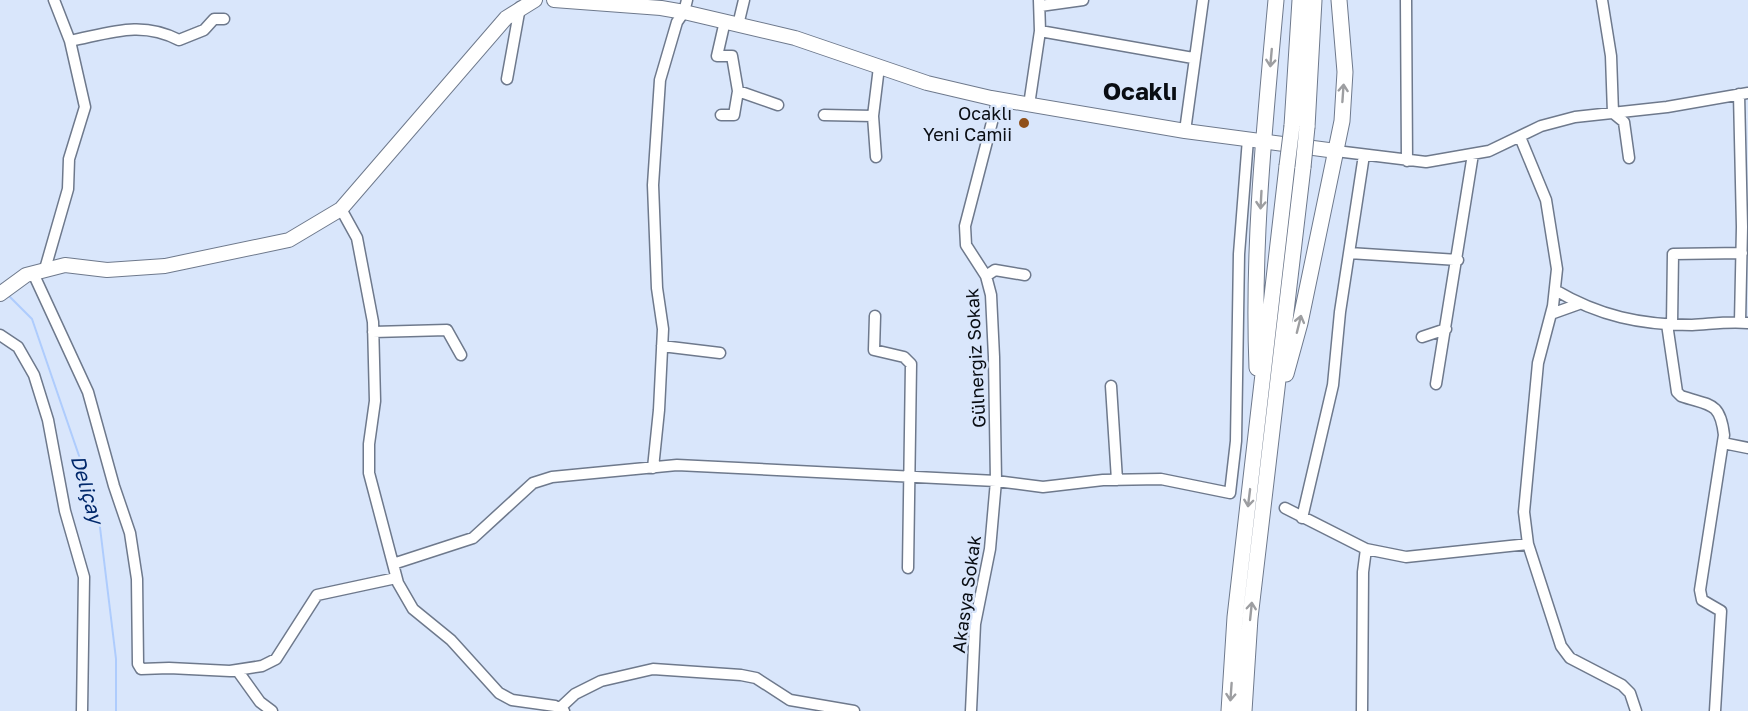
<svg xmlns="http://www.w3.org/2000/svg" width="1748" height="711" viewBox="0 0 1748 711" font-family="'Golos Text',sans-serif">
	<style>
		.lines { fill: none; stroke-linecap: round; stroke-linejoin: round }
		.stream { stroke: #aeccfd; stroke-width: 2 }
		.minor-casing { stroke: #6e798c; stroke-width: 13 }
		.major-casing { stroke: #6e798c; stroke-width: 16 }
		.highway-casing { stroke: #6e798c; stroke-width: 17 }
		.minor { stroke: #fff; stroke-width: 10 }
		.major { stroke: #fff; stroke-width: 14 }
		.highway { stroke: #fff; stroke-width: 15 }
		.highway-bridge-casing { stroke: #6e798c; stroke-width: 17; stroke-linecap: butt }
		.highway-bridge { stroke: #fff; stroke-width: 15 }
		.oneway { stroke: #9d9ea1 }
		.poi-dot { fill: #905019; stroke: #d9e6fb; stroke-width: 2 }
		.labels { text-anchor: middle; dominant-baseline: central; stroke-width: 5; stroke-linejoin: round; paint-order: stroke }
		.poi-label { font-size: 18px; fill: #090d13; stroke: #d9e6fb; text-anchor: end }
		.street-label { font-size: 18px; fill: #090d13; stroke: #d9e6fb }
		.water-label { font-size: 20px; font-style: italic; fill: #00286b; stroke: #d9e6fb }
		.district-label { font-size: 24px; font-weight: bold; fill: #090d13; stroke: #d9e6fb }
	</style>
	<rect width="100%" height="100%" fill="#d9e6fb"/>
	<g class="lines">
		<path class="stream" d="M8,295L32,319L98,511L116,659V711"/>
		<defs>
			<path id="minor" d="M1406,0L1407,161
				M1602,0L1611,56L1613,113L1624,122L1629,158
				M1040,6L1083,0
				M725,21L717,56H732L738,91L778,105
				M738,25L744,0
				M1040,31L1193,58
				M70,41C110,33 141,20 179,40L204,30L214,19H224
				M507,79L520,7
				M1739,94L1742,227L1740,322
				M1029,105L1040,31L1039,0
				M721,115H734L738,91
				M824,115L873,116
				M1185,131L1203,0
				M1520,137L1546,200L1557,269L1553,306L1538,363L1524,512L1528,544L1561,646L1570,658L1622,685L1630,693L1636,711
				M1336,151L1426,162L1489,151L1541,126L1575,117L1667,107L1748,93
				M876,157L873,116L879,67
				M341,209L357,238L373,322L375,401L369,444V473L398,583L413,609L451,640L499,693L512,700L555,706L564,711
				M1349,253L1458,260
				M45,269L68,189L69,159L85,107L70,41L54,0
				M33,273L88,392L114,486L130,533L137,579L138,664L141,669L169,668L230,671L262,666L276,659L317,595L396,578
				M986,276L995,270L1025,275
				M1555,290C1599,316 1641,325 1692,325C1711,324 1729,321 1748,323
				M1551,314L1579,304
				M875,316L874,350L904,357L911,364L908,568
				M1667,324L1677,392L1681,396C1710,406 1720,401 1724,435L1700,590L1702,600L1721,611L1715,711
				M1672,324L1673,254L1742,253
				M373,332L447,330L461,355
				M0,335L18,347L34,375L48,420L65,511L84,577L82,711
				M1422,337L1446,329
				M662,346L720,353
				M1436,384L1473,154
				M1111,386L1117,480
				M1723,443L1748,448
				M653,468L659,410L663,329L657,288L653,185L660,80L677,22L684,12L687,0
				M1285,508L1366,549L1406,557L1528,544
				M1302,518L1333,385L1340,312L1364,155
				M393,564L473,538L533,483L552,477L677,465L996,481L1043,487L1103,480L1161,479L1230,493L1236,441L1239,254L1248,139
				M237,670L260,702L272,711
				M560,708L575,694L601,681L653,669L741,675L756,678L790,700L854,711
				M971,711L975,624L990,549L996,481L994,357L991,295L986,276L966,245L965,226L998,99
				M1362,711L1363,572L1366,549"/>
			<path id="major" d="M554,0L661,8L684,12L795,38L927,83L991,98L1185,131L1336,151
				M0,294L26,275L65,265L107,270L165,266L289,240L341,209L506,18L535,0"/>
			<path id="highway" d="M1292,126L1300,0
				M1307,127L1314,0
				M1257,368C1252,246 1265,122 1276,0
				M1286,374L1300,323L1342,121L1345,72L1339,0
				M1229,711L1235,617L1287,166
				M1244,711L1250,618L1303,167"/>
		</defs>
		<use href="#minor" class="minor-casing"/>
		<use href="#major" class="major-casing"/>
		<use href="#highway" class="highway-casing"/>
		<use href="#minor" class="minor"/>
		<use href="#major" class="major"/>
		<use href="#highway" class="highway"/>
		<defs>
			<path id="highway-bridge" d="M1287,166L1292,126
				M1303,167L1307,127"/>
		</defs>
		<use href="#highway-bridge" class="highway-bridge-casing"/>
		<use href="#highway-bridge" class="highway-bridge"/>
	</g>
	<defs><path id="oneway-shaft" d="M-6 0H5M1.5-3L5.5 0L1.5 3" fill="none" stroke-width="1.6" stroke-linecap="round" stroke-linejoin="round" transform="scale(1.5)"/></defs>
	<g class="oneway">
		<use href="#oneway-shaft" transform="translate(1271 58) rotate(95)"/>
		<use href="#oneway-shaft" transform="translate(1343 93) rotate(-86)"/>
		<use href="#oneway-shaft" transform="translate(1261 200) rotate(93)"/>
		<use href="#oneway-shaft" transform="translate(1299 324) rotate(-76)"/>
		<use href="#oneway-shaft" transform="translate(1249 498) rotate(97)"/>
		<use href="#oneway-shaft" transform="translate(1251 611) rotate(-84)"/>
		<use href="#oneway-shaft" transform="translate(1231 692) rotate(94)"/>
	</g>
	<circle class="poi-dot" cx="1024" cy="123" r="6"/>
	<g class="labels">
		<g class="poi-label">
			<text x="1012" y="113">Ocaklı<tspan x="1012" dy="21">Yeni Camii</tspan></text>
		</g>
		<g class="street-label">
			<text transform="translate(975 358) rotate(-93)">Gülnergiz Sokak</text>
			<text transform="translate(966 594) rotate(-82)">Akasya Sokak</text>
		</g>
		<g class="water-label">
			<text transform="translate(88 489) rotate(74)">Deliçay</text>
		</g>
		<g class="district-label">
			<text x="1140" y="90">Ocaklı</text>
		</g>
	</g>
</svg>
